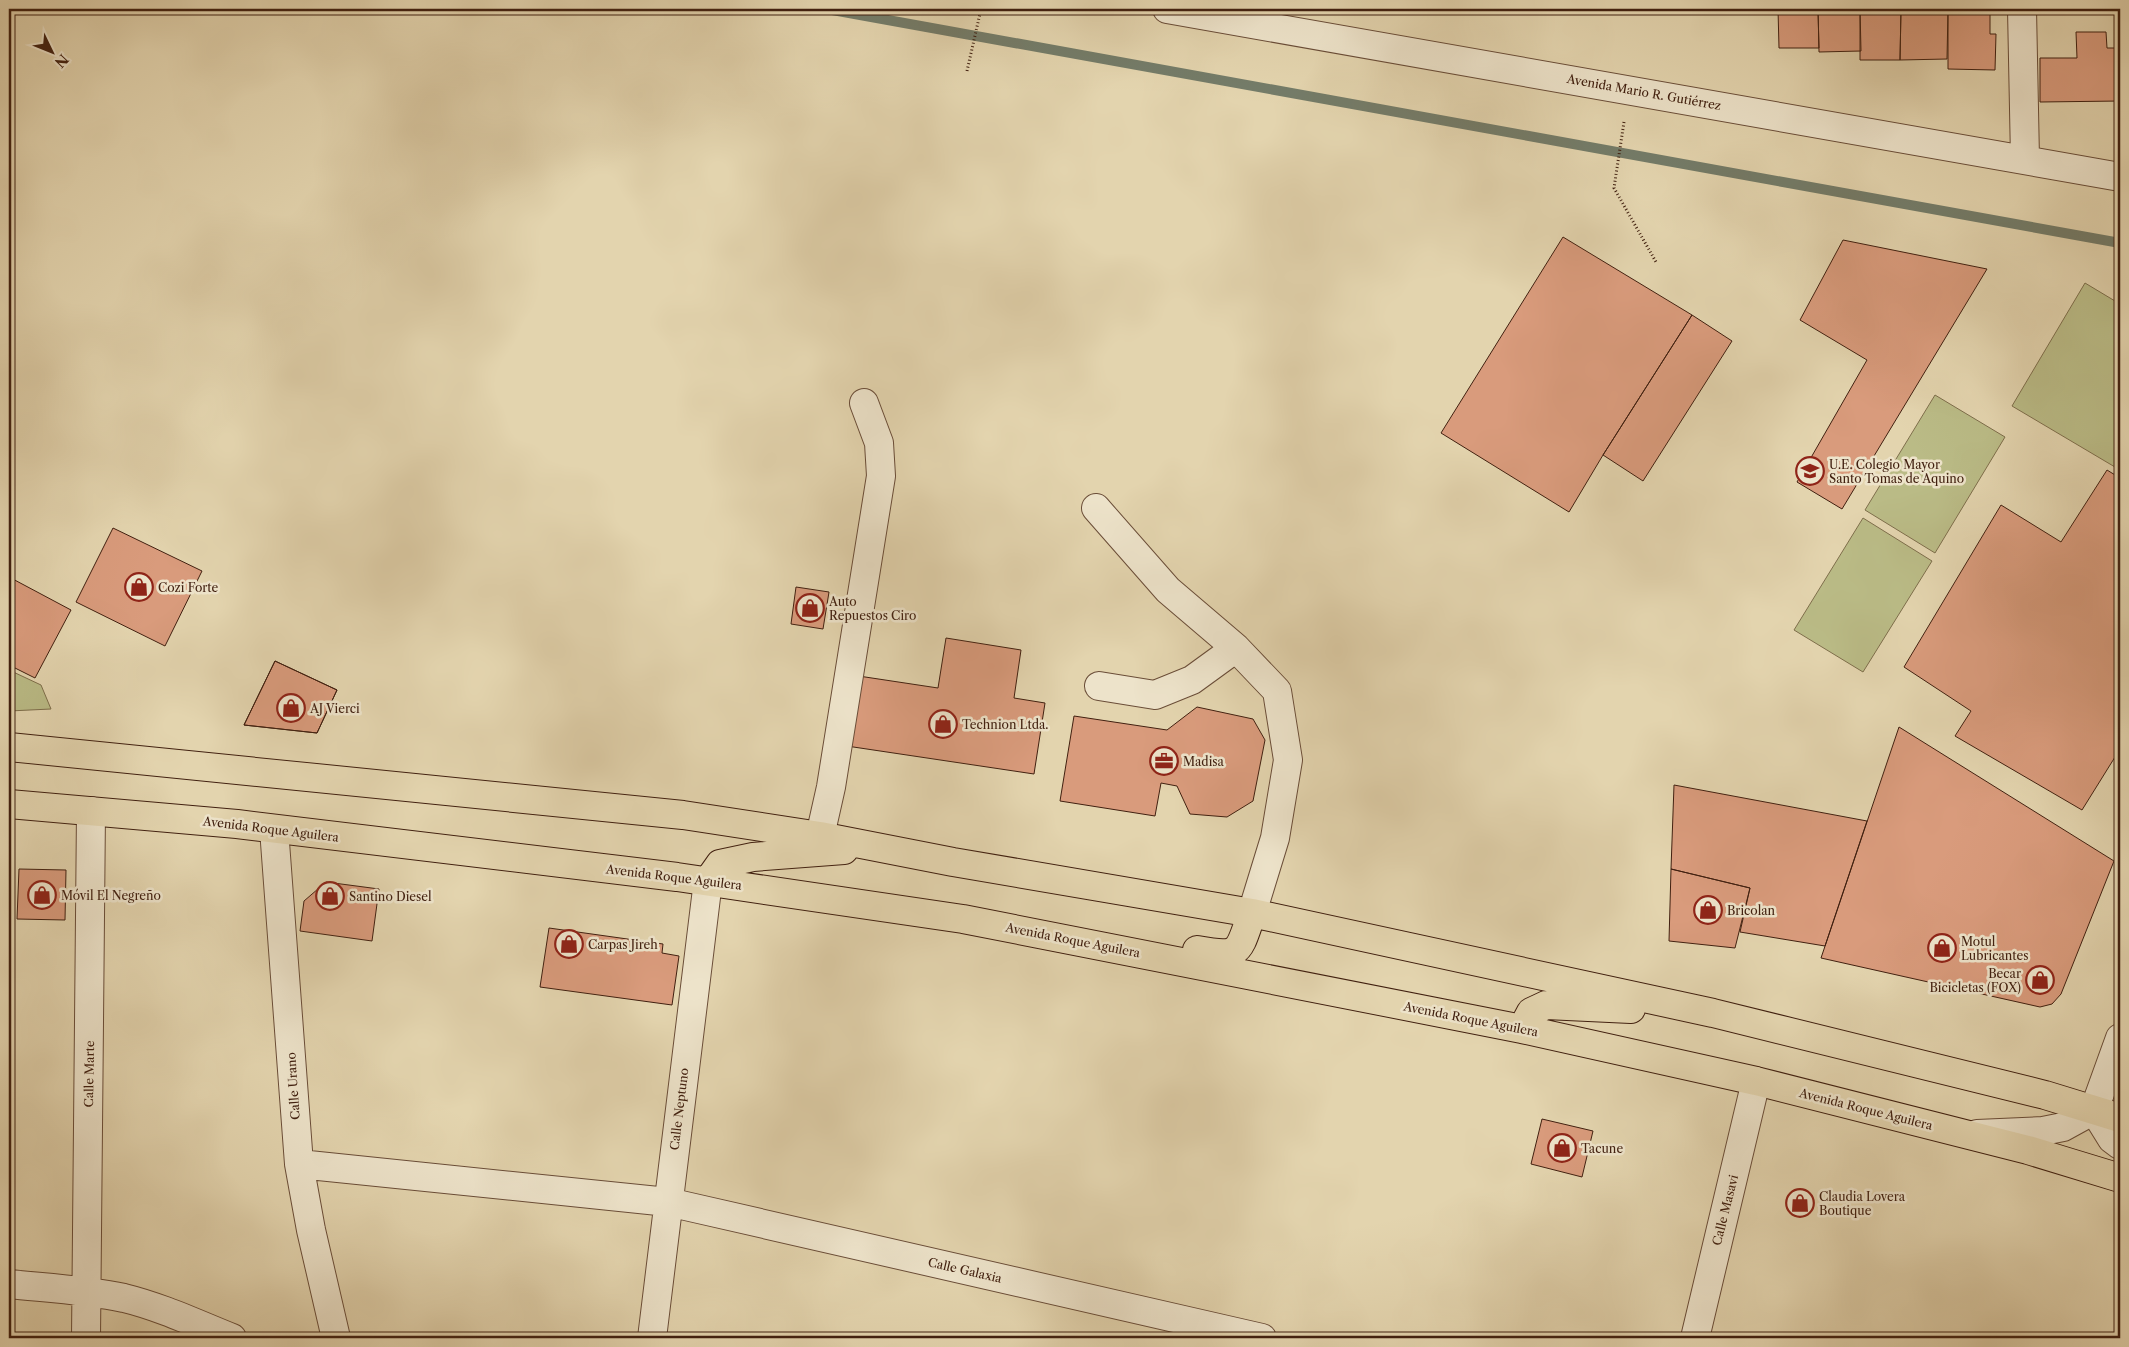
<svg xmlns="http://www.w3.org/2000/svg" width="2129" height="1347" viewBox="0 0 2129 1347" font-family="'Libre Caslon Text',serif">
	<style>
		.green { fill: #babb86; stroke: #7e6e4b }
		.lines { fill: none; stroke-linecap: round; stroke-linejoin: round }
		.stream { stroke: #747c69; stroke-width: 10 }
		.building { fill: #d99b7c; stroke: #412010 }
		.minor-casing { stroke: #6a4d38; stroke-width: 30 }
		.major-casing { stroke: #412010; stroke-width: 30 }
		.path { stroke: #412010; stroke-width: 3; stroke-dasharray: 1 2.5; stroke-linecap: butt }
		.minor { stroke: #ede3ca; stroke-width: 28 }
		.major { stroke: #e3d4ae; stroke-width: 28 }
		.labels { text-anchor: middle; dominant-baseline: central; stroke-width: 5; stroke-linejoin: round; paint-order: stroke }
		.street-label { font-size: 12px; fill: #412010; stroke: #ede3ca }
		.poi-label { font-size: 12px; fill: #412010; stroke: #ede3ca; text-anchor: start }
	</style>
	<rect width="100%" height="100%" fill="#e3d4ae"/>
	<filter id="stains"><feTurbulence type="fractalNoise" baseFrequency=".004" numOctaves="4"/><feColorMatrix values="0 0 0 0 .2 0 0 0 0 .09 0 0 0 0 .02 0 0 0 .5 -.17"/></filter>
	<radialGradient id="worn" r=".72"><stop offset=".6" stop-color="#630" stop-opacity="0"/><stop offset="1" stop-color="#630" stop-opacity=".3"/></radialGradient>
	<path class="green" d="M2085,283L2120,304V470L2012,406Z
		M1935,395L2005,437L1935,553L1865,510Z
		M1863,518L1932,561L1863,672L1794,630Z
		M9,670L41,685L51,709L9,711Z"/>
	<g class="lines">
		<path class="stream" d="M827,9L2120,243"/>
	</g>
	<path class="building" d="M1778,9H1818L1819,48H1779Z
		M1818,9H1860L1861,51L1819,52Z
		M1860,9H1901L1900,60H1860Z
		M1901,9H1948L1947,59L1900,60Z
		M1948,9H1990V34H1996L1995,70L1948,69Z
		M2083,9H2120V12H2083Z
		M2076,32H2106L2107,48H2120V101L2040,102V58H2077Z
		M1563,237L1692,315L1603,455L1569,512L1441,433Z
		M1843,240L1987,269L1842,509L1797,482L1867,360L1800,320Z
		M1692,315L1732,341L1643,481L1603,455Z
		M2107,470L2120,478V749L2082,810L1955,736L1971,711L1904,667L2001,505L2061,542Z
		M113,528L202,571L165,646L76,602Z
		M9,577L71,610L35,678L9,665Z
		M796,587L829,592L823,629L791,624Z
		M946,638L1021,650L1014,698L1045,703L1034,774L840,745L852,675L938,688Z
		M275,661L337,690L317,733L244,725Z
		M275,661L337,690L317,733L244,725Z
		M1197,707L1253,719L1265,740L1253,801L1227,817L1190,814L1177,786L1161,783L1155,816L1060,801L1074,716L1167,730Z
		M1899,727L2114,861L2061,994L2052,1004L2040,1007L1821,958Z
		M1674,785L1867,821L1825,946L1740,932L1750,888L1671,869Z
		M19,869L66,870L65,920L17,919Z
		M1671,869L1750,888L1735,948L1669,941Z
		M326,882L379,889L372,941L300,931L304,901Z
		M549,928L663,944L662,953L679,956L672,1005L540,987Z
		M1542,1119L1593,1131L1582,1177L1531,1164Z"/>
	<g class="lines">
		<defs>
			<path id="minor" d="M1167,9L2120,177
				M2022,9L2025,159
				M1096,508L1168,590L1236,648L1277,691L1288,760L1275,838L1252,913
				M1099,686L1155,695L1192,680L1236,648
				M274,829L299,1164L311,1230L336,1338
				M820,836L831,787L881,476L879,443L864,403
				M2094,1110L2112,1139L2120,1145
				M1977,1134L2043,1131L2063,1127L2094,1110L2120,1038
				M299,1164L668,1202L1262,1338
				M9,1284C47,1288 86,1290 124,1298C161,1307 197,1324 232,1338
				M86,1338L91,811
				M652,1338L708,881
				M1695,1338L1756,1081"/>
			<path id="major" d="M9,747L683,815L820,836L953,862L1252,913L1713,1013L2045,1095L2120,1118
				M9,804L237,824L677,877L963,919L1522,1029L1756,1081L2028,1150L2120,1178
				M708,881L720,864L753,857L844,850
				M1197,950C1241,958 1238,953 1252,913
				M1522,1029L1531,1012L1546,1005L1631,1009"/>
		</defs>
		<use href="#minor" class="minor-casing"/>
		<use href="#major" class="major-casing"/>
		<path class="path" d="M967,71L981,9
			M1624,122L1614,188L1656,262"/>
		<use href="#minor" class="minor"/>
		<use href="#major" class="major"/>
	</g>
	<defs>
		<symbol id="school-ring" viewBox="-11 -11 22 22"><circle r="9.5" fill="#ede3ca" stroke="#8f2418" stroke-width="1.5"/><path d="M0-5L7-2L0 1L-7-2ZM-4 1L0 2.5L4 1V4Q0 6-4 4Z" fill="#8f2418"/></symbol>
		<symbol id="shop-ring" viewBox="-11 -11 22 22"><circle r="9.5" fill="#ede3ca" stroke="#8f2418" stroke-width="1.5"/><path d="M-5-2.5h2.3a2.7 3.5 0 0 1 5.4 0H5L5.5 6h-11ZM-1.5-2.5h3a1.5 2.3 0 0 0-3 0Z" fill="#8f2418"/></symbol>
		<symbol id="office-ring" viewBox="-11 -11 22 22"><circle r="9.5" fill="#ede3ca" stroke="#8f2418" stroke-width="1.5"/><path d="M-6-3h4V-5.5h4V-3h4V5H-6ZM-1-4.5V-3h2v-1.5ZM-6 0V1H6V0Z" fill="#8f2418"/></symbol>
	</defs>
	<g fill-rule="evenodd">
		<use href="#school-ring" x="1794" y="455" width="32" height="32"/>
		<use href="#shop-ring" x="123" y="571" width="32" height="32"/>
		<use href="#shop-ring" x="794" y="592" width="32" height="32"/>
		<use href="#shop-ring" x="275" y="692" width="32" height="32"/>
		<use href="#shop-ring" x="927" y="708" width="32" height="32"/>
		<use href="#office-ring" x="1148" y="745" width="32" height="32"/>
		<use href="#shop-ring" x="26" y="879" width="32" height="32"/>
		<use href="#shop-ring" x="314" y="880" width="32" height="32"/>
		<use href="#shop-ring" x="1692" y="894" width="32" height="32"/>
		<use href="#shop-ring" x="553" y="928" width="32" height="32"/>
		<use href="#shop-ring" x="1926" y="932" width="32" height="32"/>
		<use href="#shop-ring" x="2024" y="964" width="32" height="32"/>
		<use href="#shop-ring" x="1546" y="1132" width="32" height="32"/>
		<use href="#shop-ring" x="1784" y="1187" width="32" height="32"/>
	</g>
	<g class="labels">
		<g class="street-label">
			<text transform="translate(1644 92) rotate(10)">Avenida Mario R. Gutiérrez</text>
			<text transform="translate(271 829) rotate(7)">Avenida Roque Aguilera</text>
			<text transform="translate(674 877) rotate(7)">Avenida Roque Aguilera</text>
			<text transform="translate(1073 940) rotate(11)">Avenida Roque Aguilera</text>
			<text transform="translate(1471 1019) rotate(11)">Avenida Roque Aguilera</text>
			<text transform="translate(89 1074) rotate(-89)">Calle Marte</text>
			<text transform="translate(293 1086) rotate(-94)">Calle Urano</text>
			<text transform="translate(679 1109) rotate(-83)">Calle Neptuno</text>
			<text transform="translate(1866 1109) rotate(14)">Avenida Roque Aguilera</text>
			<text transform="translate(1725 1210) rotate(-76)">Calle Masavi</text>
			<text transform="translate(965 1270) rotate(13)">Calle Galaxia</text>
		</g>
		<g class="poi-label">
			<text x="1829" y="464">U.E. Colegio Mayor<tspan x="1829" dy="14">Santo Tomas de Aquino</tspan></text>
			<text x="158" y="587">Cozi Forte</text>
			<text x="829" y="601">Auto<tspan x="829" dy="14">Repuestos Ciro</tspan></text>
			<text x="310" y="708">AJ Vierci</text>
			<text x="962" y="724">Technion Ltda.</text>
			<text x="1183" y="761">Madisa</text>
			<text x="61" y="895">Móvil El Negreño</text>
			<text x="349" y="896">Santino Diesel</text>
			<text x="1727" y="910">Bricolan</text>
			<text x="1961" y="941">Motul<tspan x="1961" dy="14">Lubricantes</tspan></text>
			<text x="588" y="944">Carpas Jireh</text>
			<text x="2021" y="973" text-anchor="end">Becar<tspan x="2021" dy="14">Bicicletas (FOX)</tspan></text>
			<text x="1581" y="1148">Tacune</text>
			<text x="1819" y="1196">Claudia Lovera<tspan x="1819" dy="14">Boutique</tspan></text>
		</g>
	</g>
	<rect width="2129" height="1347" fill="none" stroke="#e3d4ae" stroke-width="30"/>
	<rect x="10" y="10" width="2109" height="1327" fill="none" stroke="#412010" stroke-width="2.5"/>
	<rect x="15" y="15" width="2099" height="1317" fill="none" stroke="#412010"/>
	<g transform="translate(52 52) rotate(133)" stroke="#ede3ca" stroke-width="4" paint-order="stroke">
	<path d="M0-4L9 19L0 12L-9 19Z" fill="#412010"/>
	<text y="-8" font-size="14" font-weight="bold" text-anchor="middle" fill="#412010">N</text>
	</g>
	<rect width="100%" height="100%" filter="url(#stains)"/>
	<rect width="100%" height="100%" fill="url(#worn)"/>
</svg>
